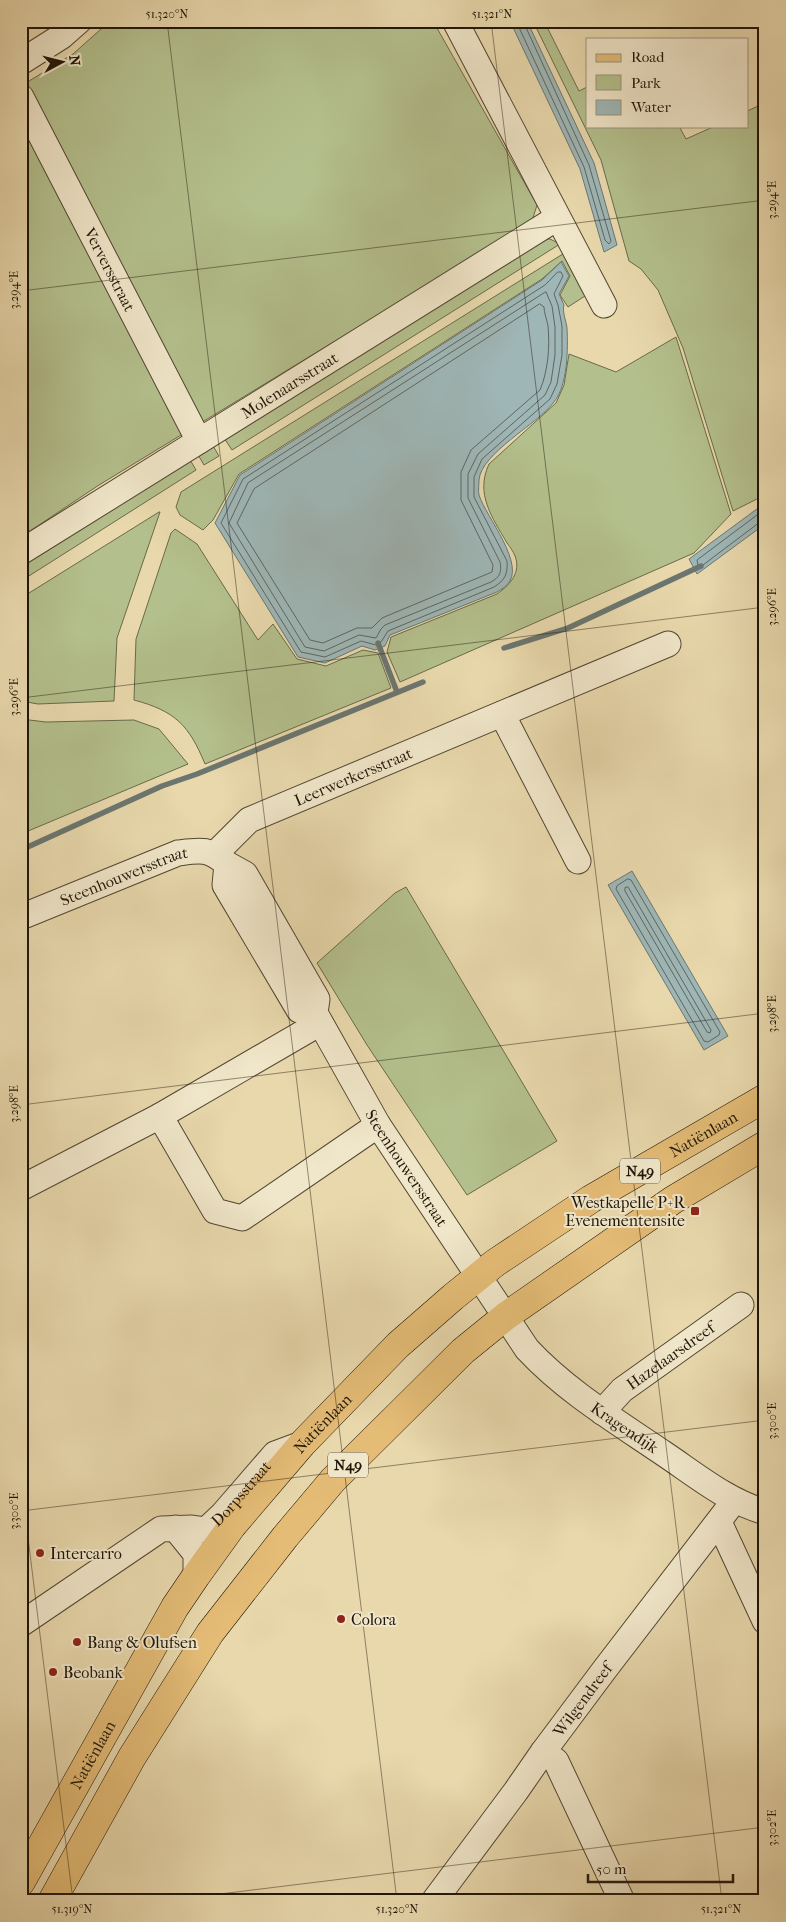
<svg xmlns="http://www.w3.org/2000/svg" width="786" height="1922" viewBox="0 0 786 1922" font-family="'IM FELL French Canon',serif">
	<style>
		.green { fill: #b3bf8c; stroke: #696a4a }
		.water { fill: #9eb6b6; stroke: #6b7670 }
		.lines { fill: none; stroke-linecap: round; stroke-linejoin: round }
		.shore { stroke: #5e665f; stroke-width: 1 }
		.stream { stroke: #6b7670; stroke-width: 5.5 }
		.minor-casing { stroke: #514631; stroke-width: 27 }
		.major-casing { stroke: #1f1508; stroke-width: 29 }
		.minor { stroke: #f0e6c9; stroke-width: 25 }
		.major { stroke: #e4bc76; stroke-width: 28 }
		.ticks { fill: none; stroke: #1f1508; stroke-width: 1; stroke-opacity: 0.45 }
		.poi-dot { fill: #8f2418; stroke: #f0e6c9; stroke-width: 2 }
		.labels { text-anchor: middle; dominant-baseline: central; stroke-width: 4; stroke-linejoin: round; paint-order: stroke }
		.shield { fill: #f0e6c9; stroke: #5e5442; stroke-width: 1 }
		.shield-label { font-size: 15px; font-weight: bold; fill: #1f1508 }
		.street-label { font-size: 16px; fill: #1f1508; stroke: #f0e6c9 }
		.poi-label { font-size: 16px; fill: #1f1508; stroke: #f0e6c9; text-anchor: start }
		.neatline { fill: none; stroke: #1f1508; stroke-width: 2 }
		.ticks-label { font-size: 12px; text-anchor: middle; fill: #1f1508 }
	</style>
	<rect width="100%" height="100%" fill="#e8d8ac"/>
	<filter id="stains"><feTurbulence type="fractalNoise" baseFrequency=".004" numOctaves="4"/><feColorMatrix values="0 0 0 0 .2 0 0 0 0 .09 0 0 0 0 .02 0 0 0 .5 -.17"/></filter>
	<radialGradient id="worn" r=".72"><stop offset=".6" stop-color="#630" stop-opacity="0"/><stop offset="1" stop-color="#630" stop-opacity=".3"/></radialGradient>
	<path class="green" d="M110,21H433L537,205L532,221L99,485L21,537V86L73,54Z
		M533,21H544L579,91L587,87V126H679L686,139L715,126H747V111L765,103V495L733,511L683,348L658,290L641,269L629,261L601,160Z
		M540,239H550L560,244L232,450L224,438Z
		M566,252L588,294L568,307L560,295L570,276L562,261L542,279L239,474L213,520L203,530L180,515L176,507L181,492Z
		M676,337L731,514L694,553L400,682L387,652L391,637L497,594C508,586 520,575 516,559C515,554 510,547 507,543C492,517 475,494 489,464L556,403L564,385L569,354L616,372Z
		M212,444L219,456L204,465L197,453Z
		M189,458L196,470L21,581V564Z
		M159,512H160L117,638L114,701L38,704L21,701V598Z
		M175,529L197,544L258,640L273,624L297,659L326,666L363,650L378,653L391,688L205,764C189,725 175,711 134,700L136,639L171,533Z
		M21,719L46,722L134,720L159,729L188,764L21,834Z
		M406,887L557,1141L467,1195L367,1045L317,963L395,893Z"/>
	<path class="water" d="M510,21H527L594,163L617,245L604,252L580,169Z
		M561,262L569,276L559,294L564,305C562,312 566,320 567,328C568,348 568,385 554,402C538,424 481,453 479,480C479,485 478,491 479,495C486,517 527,565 507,585C504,588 500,590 497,592L390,635L385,646L375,650L362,646L325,663L298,657L215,523L240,475L542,280Z
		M765,503V524L697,574L689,559Z
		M632,871L728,1036L704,1050L608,885Z"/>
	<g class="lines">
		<path class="shore" d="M516,21L584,167L605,240L609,244L611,241L589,165L523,21
			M558,272H561L563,276L554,294L558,305L562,326V355L557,384L550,399L482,459L474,477V497L507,561C508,574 505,580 494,587L388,631L381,642L376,645L361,641L325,657L301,652L221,523L243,479L545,285Z
			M546,292L552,306L555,327V355L551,382L545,395L478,454L468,474V498L500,562C502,572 500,577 491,582L385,625L381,629L376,638L359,635L324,651L305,647L229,523L248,483Z
			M540,304L544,307C544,313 547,320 548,326C550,347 548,371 540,390L471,450L461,472V500L493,565L492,572L382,618L372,628H357L323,643L310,640L237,523L254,489Z
			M765,509L697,560L698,565H703L760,522L765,521
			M628,879L631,880L720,1032L719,1035L708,1042L704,1041L616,889L617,886Z
			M628,887L711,1030L710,1033L707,1032L625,891V888Z"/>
		<path class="stream" d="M378,643L397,692
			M504,648L568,628L701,566
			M21,850L162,786L197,774L423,682"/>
		<defs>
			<g id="minor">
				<path d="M455,21L604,305"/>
				<path d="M21,62L62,36L79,21"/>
				<path id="s1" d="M21,97L199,441"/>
				<path id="s2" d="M21,552L557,218"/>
				<path d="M502,714L578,861"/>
				<path id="s3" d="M215,854L249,820L668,644"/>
				<path id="s4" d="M227,864L245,874L317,999L315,1013L378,1125L527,1349C566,1391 616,1421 663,1453C696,1475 727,1501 765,1512"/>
				<path id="s5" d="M21,917L178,853C201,850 208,848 227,864L225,885L299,1010L315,1013"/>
				<path d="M160,1116L320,1023"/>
				<path d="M21,1188L160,1116L215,1211L242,1218L378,1125"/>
				<path id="s6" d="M602,1412L622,1390L741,1305"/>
				<path d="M719,1522L765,1621"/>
				<path d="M175,1528L196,1554V1576"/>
				<path id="s7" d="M21,1624L161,1529L192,1528L206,1530L223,1514L275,1454L302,1444"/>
				<path d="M543,1752L556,1761L622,1901"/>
				<path id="s8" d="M434,1901L516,1791L543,1752L605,1669L734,1501"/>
			</g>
			<g id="major">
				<path id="s9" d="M21,1882L175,1607L196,1576L232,1526L302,1444L398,1345L453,1297L495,1263L591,1199L765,1098"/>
				<path d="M52,1901L132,1757L210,1633L285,1537L333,1480L463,1351L506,1316L673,1200L765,1145"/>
			</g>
		</defs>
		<use href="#minor" class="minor-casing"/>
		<use href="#major" class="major-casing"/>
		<use href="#minor" class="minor"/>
		<use href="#major" class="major"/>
	</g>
	<path class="ticks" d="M167,21L397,1901M491,21L722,1901M21,291L765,200M21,698L765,607M21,1105L765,1013M21,1481L73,1901M21,1511L765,1420M163,1901L765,1827"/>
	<g class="poi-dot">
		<rect x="690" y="1206" width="10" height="10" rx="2.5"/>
		<circle cx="40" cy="1553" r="5"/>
		<circle cx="341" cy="1619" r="5"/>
		<circle cx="77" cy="1642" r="5"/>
		<circle cx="53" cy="1672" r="5"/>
	</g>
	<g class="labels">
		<g class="shield">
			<rect x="620" y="1158.5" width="40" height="25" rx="4"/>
			<rect x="328" y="1452.5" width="40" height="25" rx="4"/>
		</g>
		<g class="shield-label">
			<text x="640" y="1171">N49</text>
			<text x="348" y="1465">N49</text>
		</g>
		<g class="street-label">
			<text stroke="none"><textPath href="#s1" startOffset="194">Verversstraat</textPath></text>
			<text stroke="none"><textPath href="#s2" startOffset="316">Molenaarsstraat</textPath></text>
			<text stroke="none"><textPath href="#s3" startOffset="161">Leerwerkersstraat</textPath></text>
			<text stroke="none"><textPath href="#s5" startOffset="111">Steenhouwersstraat</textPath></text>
			<text stroke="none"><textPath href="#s9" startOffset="1032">Natiënlaan</textPath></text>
			<text stroke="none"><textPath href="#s4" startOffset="359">Steenhouwersstraat</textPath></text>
			<text stroke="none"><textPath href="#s6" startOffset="89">Hazelaarsdreef</textPath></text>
			<text stroke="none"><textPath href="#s9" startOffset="551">Natiënlaan</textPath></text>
			<text stroke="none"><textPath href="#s4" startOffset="702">Kragendijk</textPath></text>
			<text stroke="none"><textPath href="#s7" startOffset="265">Dorpsstraat</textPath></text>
			<text stroke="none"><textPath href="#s8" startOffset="250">Wilgendreef</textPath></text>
			<text stroke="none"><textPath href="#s9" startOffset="146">Natiënlaan</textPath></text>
		</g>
		<g class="poi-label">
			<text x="685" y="1202" text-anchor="end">Westkapelle P+R<tspan x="685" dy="18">Evenementensite</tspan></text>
			<text x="50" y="1553">Intercarro</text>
			<text x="351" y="1619">Colora</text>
			<text x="87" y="1642">Bang &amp; Olufsen</text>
			<text x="63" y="1672">Beobank</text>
		</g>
	</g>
	<rect width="786" height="1922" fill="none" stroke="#e8d8ac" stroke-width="55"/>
	<rect x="586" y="38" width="162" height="90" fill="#f0e6c9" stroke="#9c927c"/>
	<rect x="596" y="54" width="25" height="8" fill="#e4bc76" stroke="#9c927c"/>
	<text x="631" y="62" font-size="15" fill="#1f1508">Road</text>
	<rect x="596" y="75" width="25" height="15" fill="#b3bf8c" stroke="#9c927c"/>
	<text x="631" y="88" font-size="15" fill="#1f1508">Park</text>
	<rect x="596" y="100" width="25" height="15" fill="#9eb6b6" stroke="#9c927c"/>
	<text x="631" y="112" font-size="15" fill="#1f1508">Water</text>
	<g transform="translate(62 62) rotate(83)" stroke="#f0e6c9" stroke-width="4" paint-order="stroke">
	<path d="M0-4L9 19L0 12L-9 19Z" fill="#1f1508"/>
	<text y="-8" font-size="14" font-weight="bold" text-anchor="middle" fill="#1f1508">N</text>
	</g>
	<path d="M588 1874v8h145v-8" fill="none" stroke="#1f1508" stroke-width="2.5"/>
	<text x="596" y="1874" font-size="15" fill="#1f1508" stroke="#f0e6c9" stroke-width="4" paint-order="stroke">50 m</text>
	<rect x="28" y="28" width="730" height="1866" class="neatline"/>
	<g class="ticks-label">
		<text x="167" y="18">51.320°N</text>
		<text x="492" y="18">51.321°N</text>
		<text transform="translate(772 200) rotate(-90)" y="4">3.294°E</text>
		<text transform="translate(14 290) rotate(-90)" y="4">3.294°E</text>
		<text transform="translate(772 607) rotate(-90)" y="4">3.296°E</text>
		<text transform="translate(14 697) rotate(-90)" y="4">3.296°E</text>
		<text transform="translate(772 1014) rotate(-90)" y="4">3.298°E</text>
		<text transform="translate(14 1104) rotate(-90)" y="4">3.298°E</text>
		<text transform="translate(772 1421) rotate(-90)" y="4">3.300°E</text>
		<text transform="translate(14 1511) rotate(-90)" y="4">3.300°E</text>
		<text transform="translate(772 1828) rotate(-90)" y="4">3.302°E</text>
		<text x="72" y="1913">51.319°N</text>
		<text x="397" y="1913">51.320°N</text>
		<text x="721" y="1913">51.321°N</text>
	</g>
	<rect width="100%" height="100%" filter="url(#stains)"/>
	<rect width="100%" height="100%" fill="url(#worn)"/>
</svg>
